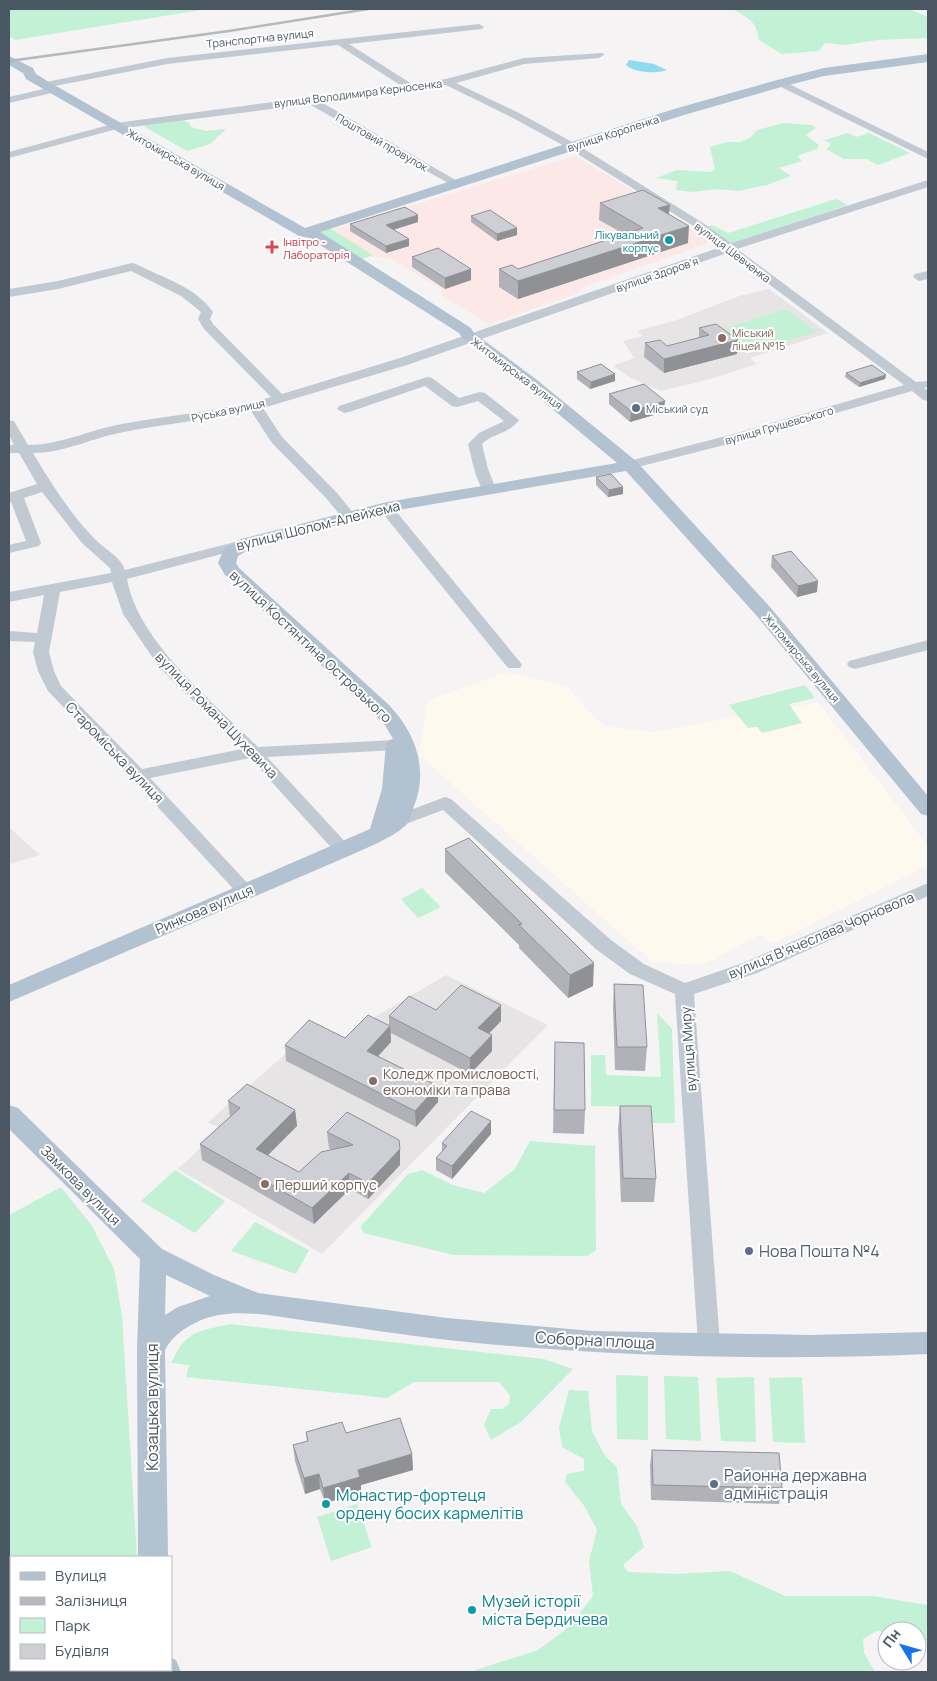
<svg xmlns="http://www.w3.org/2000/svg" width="937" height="1681" viewBox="0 0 937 1681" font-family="Manrope,sans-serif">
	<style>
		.commercial { fill: #fdf9ef }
		.education { fill: #e6e4e5 }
		.medical { fill: #fce8e6 }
		.green { fill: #c3f1d5 }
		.water { fill: #90daee }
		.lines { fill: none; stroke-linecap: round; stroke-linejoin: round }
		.minor { fill: #c1cad2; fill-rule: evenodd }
		.major { fill: #b3c2d1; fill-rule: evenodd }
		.rail { stroke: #b5b8bd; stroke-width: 2.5 }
		.wall { fill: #b0b2b7 }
		.shaded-wall { fill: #909195 }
		.building { fill: #cdcfd5; stroke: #909195 }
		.culture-dot { fill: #0f9aa8; stroke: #fff; stroke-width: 2 }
		.health-dot { fill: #e0444e; stroke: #fff; stroke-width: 2 }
		.education-dot { fill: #8d6e63; stroke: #fff; stroke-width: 2 }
		.service-dot { fill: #5c6f8a; stroke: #fff; stroke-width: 2 }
		.labels { text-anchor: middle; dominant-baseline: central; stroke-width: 4; stroke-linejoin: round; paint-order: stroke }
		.far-street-label { font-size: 11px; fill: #4a5661; stroke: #fff }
		.far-culture-label { font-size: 11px; fill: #0d838f; stroke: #fff; text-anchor: end }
		.far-health-label { font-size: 11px; fill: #be3a42; stroke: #fff; text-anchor: start }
		.far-education-label { font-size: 11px; fill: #785e54; stroke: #fff; text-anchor: start }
		.far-service-label { font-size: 11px; fill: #4e5e75; stroke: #fff; text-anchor: start }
		.street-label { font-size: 14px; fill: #4a5661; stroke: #fff }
		.education-label { font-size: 14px; fill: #785e54; stroke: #fff; text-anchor: start }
		.near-service-label { font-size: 16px; fill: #4e5e75; stroke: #fff; text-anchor: start }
		.near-street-label { font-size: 16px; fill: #4a5661; stroke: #fff }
		.near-culture-label { font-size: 16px; fill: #0d838f; stroke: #fff; text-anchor: start }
	</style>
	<rect width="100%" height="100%" fill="#f5f3f3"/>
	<path class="commercial" d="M506,672L566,686L604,726L653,732L818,702L928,846V865L772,944L760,935L702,965L652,962L419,755L427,701Z"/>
	<path class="education" d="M769,289L828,333L750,358L757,364L710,379L661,391L631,378L613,366L634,358L623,341L643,336L637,331L677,320L739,296Z
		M10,828L25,842L40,855L9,864V829Z
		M446,975L548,1025L322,1254L178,1169L221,1129L208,1122L316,1027L345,1041L373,1018Z"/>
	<path class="medical" d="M575,156L647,199L711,242L583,287L576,294L488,324L440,294L444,291L392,259L366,256L324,232Z"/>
	<path class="green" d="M9,9H207L15,40L9,36Z
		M732,9L912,10L928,17V38L877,40L845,45L825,43L819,51L782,54L759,40C757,21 748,18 732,9Z
		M182,120L189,123L191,127L206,131L226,129L210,144L187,151L143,126Z
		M783,123L812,125L816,128L806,135L819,145L817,149L797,156L802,161L779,168L791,176L767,185L738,191L718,189L692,192L676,190L677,181L656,178L677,170L711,172L715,169L710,147L727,142H740L750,138L757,130Z
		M848,133L856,137L869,133L910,153L878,165L866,159H844L826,149L831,144L824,140Z
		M836,199L848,205L731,243L706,227L712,225L728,233Z
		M329,228L373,255L360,260L315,233Z
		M786,309L817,332L749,352L718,331Z
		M805,685L815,698L789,704L802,723L762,733L757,727L748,728L729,705Z
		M422,888L441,907L418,918L401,899Z
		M657,1013L672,1029L675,1123H652L651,1107L591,1106V1055H605L606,1075L661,1077Z
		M530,1141L595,1146L596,1250L587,1256L454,1255L363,1233L361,1226L408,1174L422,1170L453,1185L484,1193L515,1169Z
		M175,1170L225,1201L195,1233L141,1201Z
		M61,1187L92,1226L114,1269L122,1316L137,1557H11V1670H147V1672H9V1215Z
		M255,1222L309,1250L296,1274L231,1251Z
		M230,1324L544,1359L573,1369L521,1422L491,1440L484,1425L491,1409H502L509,1404L510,1395L499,1382H414L387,1398L186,1377L189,1365L171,1363C187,1330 196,1332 230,1324Z
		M616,1375L648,1376V1440L617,1439Z
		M664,1376L698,1377L701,1441L666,1439Z
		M754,1377L756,1442L721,1441L716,1378Z
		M802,1377L805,1443L773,1442L769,1378Z
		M569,1390L588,1391L592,1431L605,1456L617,1467L621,1504L637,1526L644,1547L623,1565L628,1572L677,1574L730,1571L785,1596H873L928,1605V1641L917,1639V1631H887V1633L877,1631L863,1639L864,1653L875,1672H470L538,1650L569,1627L593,1596L589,1561L597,1530L585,1507L565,1482L567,1474L584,1471V1459L562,1447L559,1428Z
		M357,1504L372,1547L331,1561L317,1517Z"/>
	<path class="water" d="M629,60L654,64L667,70C656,74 635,73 626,65Z"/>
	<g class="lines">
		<path class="minor" d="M479,24L484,27L482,29L349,44L412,84L446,79L524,58L603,53L604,55L599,58L524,64L456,83L519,113L576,144L703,223L731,243L928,180V187L737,249L916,382L928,381V386L924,388L928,391V401L923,400L912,391L740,441L630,469L625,468L623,465L625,462L730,435L904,385L727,253L407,365L263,408L282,437L337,493L354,514L356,517L354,520H344L327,499L272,443L251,411C207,420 162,424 119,433C90,439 63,453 33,453C51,483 73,519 99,543C107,550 122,559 125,570L247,539L252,540L254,543L252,546L127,579C138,642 214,703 258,747L396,740L402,741L404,745L402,749L396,750L267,757L349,846L352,850L349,854L343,856L337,854L250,758L150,778L251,887L254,891L251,895L245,897L239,895L132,779L48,691L38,671L33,652L35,642L9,641V631L37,633L44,595L9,602V592L111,573L110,568L82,543L42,492L24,498L41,543L39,546L9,553V545L26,541L11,502H9V493L37,484L19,453H9V445H14L9,435V420L14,421L28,445C59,445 87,431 117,425C168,415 220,412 271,397L204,329L198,319L201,312L181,296L131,271L58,289L9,297V289L58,281L132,263L136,264C163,278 196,287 213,312L210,319L213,324L282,394L397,359L721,247L695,227L568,148L511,117L446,85L321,102L459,182L461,184L459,186L455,187L309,104L117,129L9,158V152L116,123L400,85L338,45L167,64L45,88L40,85L41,83L167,58ZM112,582L123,614L159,667L242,749L142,769L61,686L54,671L49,652L60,592Z
			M781,80L928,152V159L777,85L776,83L777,81Z
			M52,87L56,88L57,90L56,92L9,103V97Z
			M928,271V279L919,281L913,277L915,274Z
			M427,377L432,378L459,398L480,392L485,393L519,420C509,434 493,433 482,444L488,469L496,489L494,492H484C475,478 472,460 468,444L479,433L504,421L478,401L457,407L452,406L425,386L349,412L344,413L337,409L339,406Z
			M385,503L390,504L520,662L522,665L520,668H508L380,510L378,507L380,504Z
			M928,640V650L855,669L849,667L847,664L849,661Z
			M445,797L451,799L611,940L644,964L685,983L743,963L928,883V896L757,973L694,994L720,1344L717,1351L709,1353L701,1351L698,1344L675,994L630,974L597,950L443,810L398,827L392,825L389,821L392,817Z"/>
		<path class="major" d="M928,54V62L824,76L785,86L684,115L320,232L471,328L474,333L537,380L636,461L770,607L928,796V816L921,814L756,615L626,471L387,512L253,547L238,556L236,563L239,568L389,705C415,732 429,769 414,806C412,812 410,822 405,826C390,839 368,847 351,855L9,1002V985L370,829L382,789L386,744L389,740L393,739L385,725L225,575L218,563L224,549L241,539L387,502L617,463L525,386L462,338L459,333L309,238L299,236L26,79L23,73L9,65V56L33,68L36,74L49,82L305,228L674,109L777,80L824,68Z
			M9,1105L18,1108L162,1249L214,1275L258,1293L447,1318L592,1331L810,1335L928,1332V1354C770,1361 605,1357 448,1340C401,1335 355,1327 308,1321C281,1317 247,1310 219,1315C199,1318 174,1332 165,1350L168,1557H138L137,1349L140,1259L9,1129ZM166,1275L210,1296L178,1307L165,1315Z
			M171,1658L176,1660L181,1672H151L150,1670H171Z"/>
		<path class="rail" d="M9,61L229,31L368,9"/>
	</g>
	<path class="wall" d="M600,203L669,215L688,243L518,299L499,287V269H518L624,234L599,220Z
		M471,216L517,228V235L497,241L471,222Z
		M418,222L393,230L409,239V246L386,253L350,231V224Z
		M412,257L471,280L445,289L412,267Z
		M699,328L737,354L664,373L644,357L645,343L667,346L699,338Z
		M577,372L615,374V381L590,389L577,379Z
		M846,373L886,375L885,379L859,387L845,377Z
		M609,394L664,412L630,422L609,404Z
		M596,477L623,487V494L608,497L596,485Z
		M772,556L817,592L797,597L771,567Z
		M445,849L593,986L568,998L519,948V945L445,872Z
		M614,984L647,1047L645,1071L615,1070L613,1008Z
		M436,1010L501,1021L489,1034L492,1051L470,1074L391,1033V1042L378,1056L438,1086V1102L416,1127L286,1061L285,1045L345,1038L389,1026V1016Z
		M555,1042L585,1110L584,1134L553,1133Z
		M228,1101L295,1110L297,1126L268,1155L299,1172L331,1149L329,1148L327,1132L399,1140L400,1165L368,1199L350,1189L314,1224L202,1160L200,1144L230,1117Z
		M620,1106L656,1179L654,1202H621L618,1129Z
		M491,1121V1134L452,1179L436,1170V1158L442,1151V1143Z
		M306,1432L346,1433L412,1454L413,1470L361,1485V1493L325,1503L320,1489L305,1494L295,1461L293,1445L307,1441Z
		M652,1450L782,1488L779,1504L651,1500L650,1465Z"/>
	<path class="shaded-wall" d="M670,205L668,221L658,208Z
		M418,215V222L386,232V225Z
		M689,226L688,243L518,299V281Z
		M517,228V235L497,241V234Z
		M409,239V246L386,253V246Z
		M471,269V280L445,289V278Z
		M738,340L737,354L664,373V359Z
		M615,374V381L590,389L591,382Z
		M886,375L885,379L859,387L860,383Z
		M665,401L664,412L630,422L631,411Z
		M623,487V494L608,497L609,490Z
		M818,581L817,592L797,597L798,586Z
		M594,963L593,986L568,998L570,975Z
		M501,1005V1021L478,1044V1028Z
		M390,1026L391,1042L368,1067L367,1051Z
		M492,1035V1051L470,1074V1058Z
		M438,1086V1102L416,1127L415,1111Z
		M295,1110L297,1126L258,1165L256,1149Z
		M491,1121V1134L452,1179V1166Z
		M400,1149V1165L368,1199V1183Z
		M349,1173L350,1189L314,1224L312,1208Z
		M412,1454L413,1470L361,1485V1493L325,1503L323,1488L358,1470Z
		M319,1474L320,1489L305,1494L304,1478Z"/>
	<path class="building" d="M643,190L670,205L658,208L689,226L518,281L499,269L512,265L518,269L643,228L600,203Z
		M405,207L418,215L386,225L409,239L386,246L350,224Z
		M490,210L517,228L497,234L471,216Z
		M438,248L471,269L445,278L412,257Z
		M716,324L738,340L664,359L645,343L660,340L667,346L709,335L699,328Z
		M601,364L615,374L591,382L577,372Z
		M872,365L886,375L860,383L846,373Z
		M644,384L665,401L631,411L609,394Z
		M611,474L623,487L609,490L596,477Z
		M791,551L818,581L798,586L772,556Z
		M469,838L594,963L570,975L519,925L522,924L445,849Z
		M614,984L643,985L647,1047H617Z
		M461,985L501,1005L478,1028L492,1035L470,1058L389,1016L409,996L436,1010Z
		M368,1015L390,1026L367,1051L438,1086L415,1111L285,1045L309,1020L345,1038Z
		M555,1042L584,1043L585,1110H554Z
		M247,1084L295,1110L256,1149L299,1172L321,1152L353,1145L327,1132L347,1112L399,1140L400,1149L368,1183L349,1173L312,1208L200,1144L240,1108L228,1101Z
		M620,1106H651L656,1179L623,1178Z
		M471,1111L491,1121L452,1166L436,1158L447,1146L442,1143Z
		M400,1418L412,1454L358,1470L360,1477L323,1488L319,1474L304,1478L293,1445L308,1441L306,1432L342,1422L346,1433Z
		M652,1450L779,1453L782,1488L653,1485Z"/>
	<g class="culture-dot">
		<circle cx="669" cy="240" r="5"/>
		<circle cx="326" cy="1504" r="5"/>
		<circle cx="472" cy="1610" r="5"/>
	</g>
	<path class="health-dot" d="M269.5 239.5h5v5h5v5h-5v5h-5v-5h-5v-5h5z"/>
	<g class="education-dot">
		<circle cx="722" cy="338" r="5"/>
		<circle cx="373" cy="1081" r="5"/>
		<circle cx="265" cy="1184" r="5"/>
	</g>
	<g class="service-dot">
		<circle cx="636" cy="408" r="5"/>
		<circle cx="749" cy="1251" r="5"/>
		<circle cx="714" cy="1484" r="5"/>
	</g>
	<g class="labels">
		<g class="far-street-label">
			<text transform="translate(260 38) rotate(-6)">Транспортна вулиця</text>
			<text transform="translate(358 93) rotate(-7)">вулиця Володимира Керносенка</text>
			<text transform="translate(613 133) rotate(-18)">вулиця Короленка</text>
			<text transform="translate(382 142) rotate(30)">Поштовий провулок</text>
			<text transform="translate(176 159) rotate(30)">Житомирська вулиця</text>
			<text transform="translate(733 252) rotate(37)">вулиця Шевченка</text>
			<text transform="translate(657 274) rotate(-19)">вулиця Здоровʼя</text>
			<text transform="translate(517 373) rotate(37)">Житомирська вулиця</text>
			<text transform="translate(228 410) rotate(-12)">Руська вулиця</text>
			<text transform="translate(779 425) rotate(-16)">вулиця Грушевського</text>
			<text transform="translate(802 658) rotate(50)">Житомирська вулиця</text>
		</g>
		<g class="far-culture-label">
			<text x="659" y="234">Лікувальний<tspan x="659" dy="13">корпус</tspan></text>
		</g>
		<g class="far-health-label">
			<text x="283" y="241">Інвітро -<tspan x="283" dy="13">Лабораторія</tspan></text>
		</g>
		<g class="far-education-label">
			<text x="732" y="332">Міський<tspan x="732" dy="13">ліцей №15</tspan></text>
		</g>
		<g class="far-service-label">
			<text x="646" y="408">Міський суд</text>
		</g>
		<g class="street-label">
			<text transform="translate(318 525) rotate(-14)">вулиця Шолом-Алейхема</text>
			<text transform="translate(311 646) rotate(43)">вулиця Костянтина Острозького</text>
			<text transform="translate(217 715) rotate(46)">вулиця Романа Шухевича</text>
			<text transform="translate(115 752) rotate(46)">Староміська вулиця</text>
			<text transform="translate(204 909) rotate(-23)">Ринкова вулиця</text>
			<text transform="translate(821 935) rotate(-23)">вулиця Вʼячеслава Чорновола</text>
			<text transform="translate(688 1049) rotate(-94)">вулиця Миру</text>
			<text transform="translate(81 1185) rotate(45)">Замкова вулиця</text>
		</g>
		<g class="education-label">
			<text x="383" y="1073">Коледж промисловості,<tspan x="383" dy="16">економіки та права</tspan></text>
			<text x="275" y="1184">Перший корпус</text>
		</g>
		<g class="near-service-label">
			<text x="759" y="1251">Нова Пошта №4</text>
			<text x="724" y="1475">Районна державна<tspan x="724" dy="18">адміністрація</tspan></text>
		</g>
		<g class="near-street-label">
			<text transform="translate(595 1340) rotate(3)">Соборна площа</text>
			<text transform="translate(152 1407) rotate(-90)">Козацька вулиця</text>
		</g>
		<g class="near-culture-label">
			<text x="336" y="1495">Монастир-фортеця<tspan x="336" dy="18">ордену босих кармелітів</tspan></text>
			<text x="482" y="1601">Музей історії<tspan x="482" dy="18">міста Бердичева</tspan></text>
		</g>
	</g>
	<rect width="937" height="1681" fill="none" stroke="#4a5661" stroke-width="20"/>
	<rect x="10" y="1556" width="162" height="115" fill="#ffffff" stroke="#b7bbc0"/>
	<rect x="20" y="1572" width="25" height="8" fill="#b3c2d1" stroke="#b7bbc0"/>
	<text x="55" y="1581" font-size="15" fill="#4a5661">Вулиця</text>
	<rect x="20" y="1597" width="25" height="8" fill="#b5b8bd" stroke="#b7bbc0"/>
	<text x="55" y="1606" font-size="15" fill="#4a5661">Залізниця</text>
	<rect x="20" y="1618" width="25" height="15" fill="#c3f1d5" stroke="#b7bbc0"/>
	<text x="55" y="1631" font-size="15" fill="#4a5661">Парк</text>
	<rect x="20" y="1644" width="25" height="15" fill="#cdcfd5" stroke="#b7bbc0"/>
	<text x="55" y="1656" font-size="15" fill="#4a5661">Будівля</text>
	<g transform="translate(902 1646) rotate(307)"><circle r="24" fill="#ffffff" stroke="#b7bbc0"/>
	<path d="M0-4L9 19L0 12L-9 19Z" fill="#1a73e8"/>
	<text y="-8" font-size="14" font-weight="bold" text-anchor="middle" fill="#4a5661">Пн</text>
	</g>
</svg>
